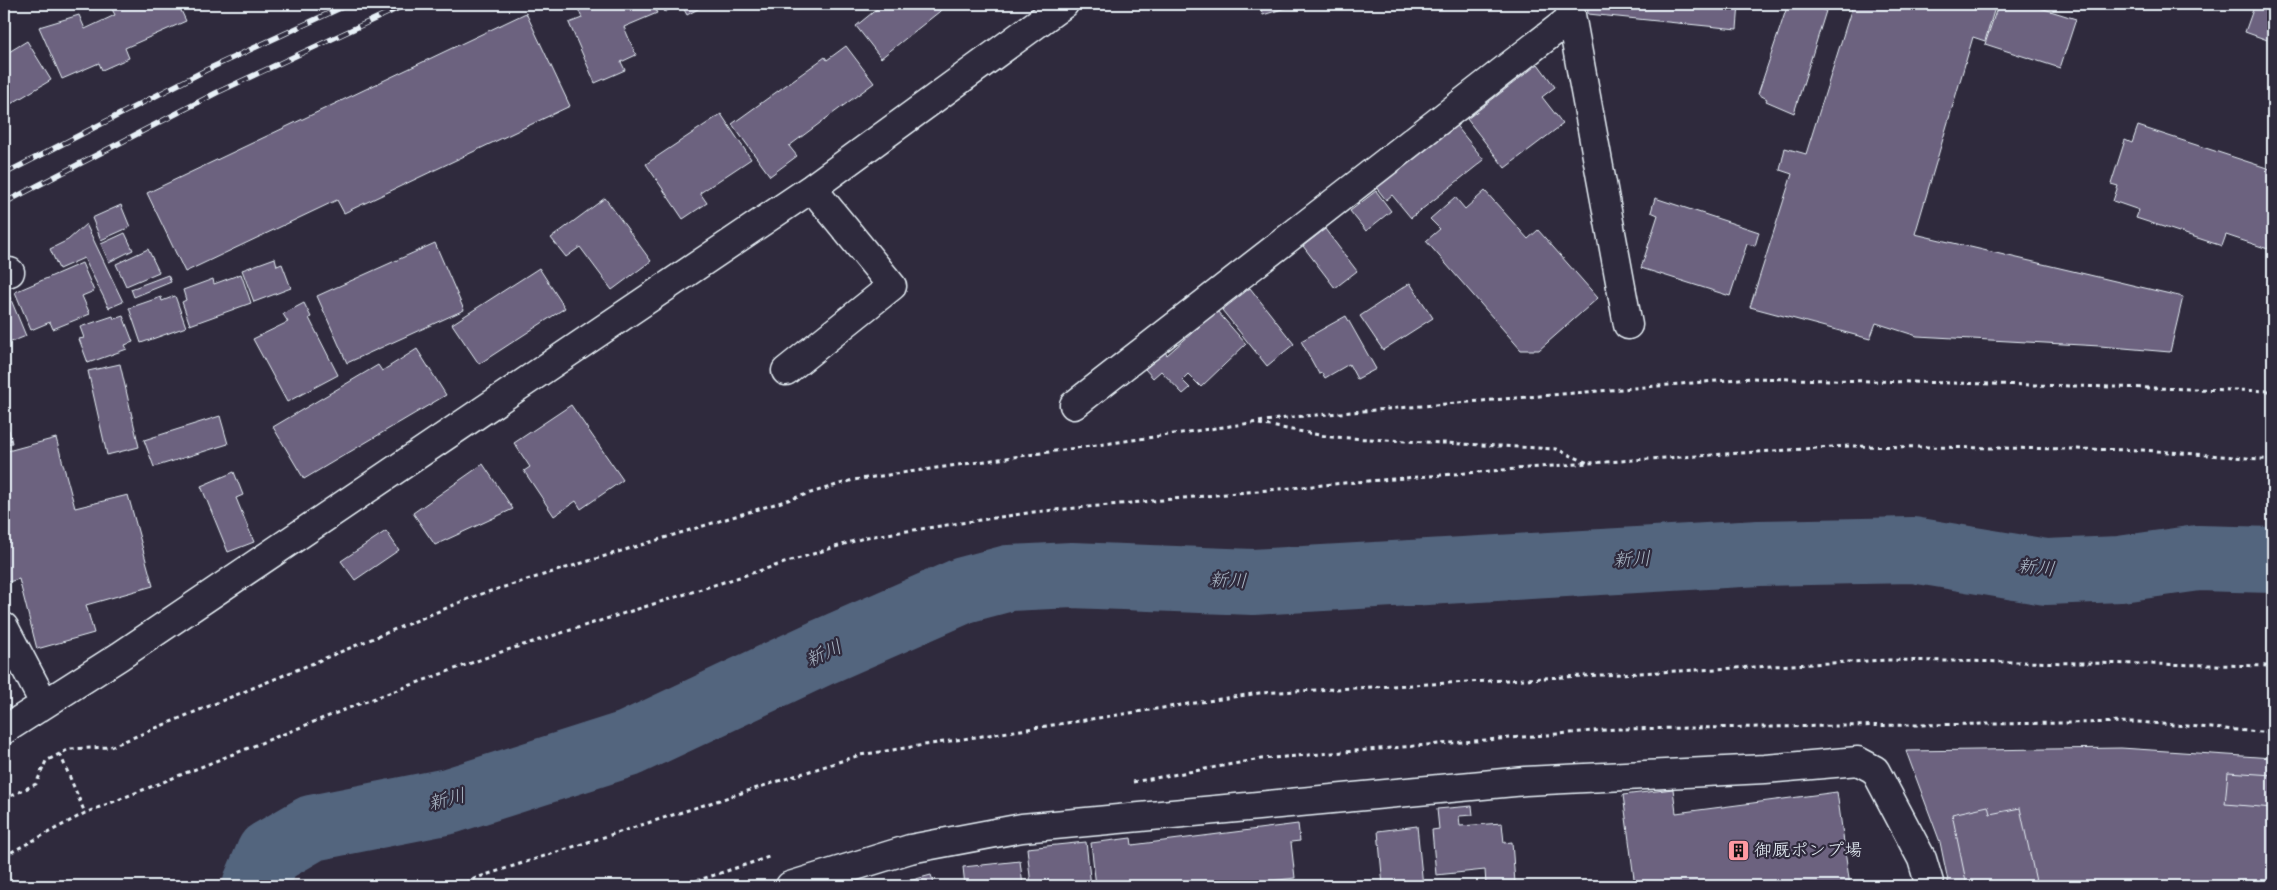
<svg xmlns="http://www.w3.org/2000/svg" width="2277" height="890" viewBox="0 0 2277 890" font-family="'Architects Daughter','Klee One',sans-serif">
	<style>
		.lines { fill: none; stroke-linecap: round; stroke-linejoin: round }
		.river { stroke: #53657e; stroke-width: 66 }
		.building { fill: #6c627f; stroke: #e8f1f8 }
		.minor-casing { stroke: #e8f1f8; stroke-width: 31 }
		.path { stroke: #e8f1f8; stroke-width: 3; stroke-dasharray: 4 4; stroke-linecap: butt }
		.minor { stroke: #2f2a3d; stroke-width: 28 }
		.rail-casing { stroke: #e8f1f8; stroke-width: 5.5 }
		.rail { stroke: #2f2a3d; stroke-width: 4; stroke-dasharray: 11; stroke-linecap: butt }
		.labels { text-anchor: middle; dominant-baseline: central; stroke-width: 4.5; stroke-linejoin: round; paint-order: stroke }
		.poi-label { font-size: 18px; fill: #e8f1f8; stroke: #2f2a3d; text-anchor: start }
		.water-label { font-size: 19px; font-style: italic; fill: #acb9c7; stroke: #2f2a3d }
	</style>
	<rect width="100%" height="100%" fill="#2f2a3d"/>
	<filter id="ink" filterUnits="userSpaceOnUse"><feTurbulence type="fractalNoise" baseFrequency=".02" numOctaves="2"/><feDisplacementMap in="SourceGraphic" scale="10" xChannelSelector="R" yChannelSelector="G"/><feConvolveMatrix kernelMatrix="1 2 1 2 8 2 1 2 1" color-interpolation-filters="sRGB"/></filter>
	<g filter="url(#ink)">
		<g class="lines">
			<path class="river" d="M255,886L269,853L312,828L449,801L628,744L823,652L964,590L1009,578L1072,575L1253,582L1759,553L1913,550L2046,572L2120,569L2198,558L2273,560"/>
		</g>
		<path class="building" d="M123,4H178L186,21L125,48L129,58L102,70L99,63L62,79L39,27L79,15L85,29L115,15L112,9Z
			M576,4H653L657,13L624,27L636,55L621,62L625,70L595,83L569,23L582,18Z
			M660,4H678L665,12Z
			M681,4H707L687,15Z
			M883,4H949L881,58L856,26Z
			M1259,4H1298L1263,15Z
			M1587,4H1739L1737,29L1588,14Z
			M1788,4H1805L1826,11L1794,113L1766,101L1767,99L1758,94Z
			M1853,4H1996L1985,41L1973,37L1915,234L2183,297L2170,352L2100,346L1917,336L1876,323L1870,339L1750,307L1792,174L1780,170L1785,148L1806,154Z
			M2007,4H2028L2076,19L2060,68L1985,44L1998,5L2005,8Z
			M2255,4H2273V42L2245,32Z
			M526,13L570,106L344,213L337,200L185,272L147,193Z
			M27,41L51,80L4,108V55Z
			M846,46L874,83L789,146L797,156L770,176L732,124L825,57L827,60Z
			M1538,64L1555,87L1542,97L1563,124L1505,168L1467,119Z
			M721,114L751,159L700,193L707,203L683,219L646,164Z
			M1454,123L1484,160L1411,218L1392,195L1386,200L1375,186Z
			M2138,126L2273,170V233L2268,249L2226,235L2222,246L2136,218L2139,210L2113,201L2118,186L2111,184L2125,140L2132,143Z
			M1376,191L1391,211L1366,231L1350,211Z
			M1485,191L1528,239L1538,230L1598,298L1539,350H1521L1426,241L1440,229L1430,219L1455,197L1465,209Z
			M605,198L651,261L612,290L580,247L566,257L551,238Z
			M1655,198L1759,232L1755,246L1747,244L1730,296L1641,268L1658,215L1651,212Z
			M121,205L130,227L101,240L92,218Z
			M86,224L123,302L109,308L84,258L59,269L50,249L68,240Z
			M1325,229L1357,271L1335,288L1303,246Z
			M125,233L133,250L109,262L101,244Z
			M435,243L464,310L347,363L317,296Z
			M148,249L159,272L126,286L116,264Z
			M275,258L277,266L282,264L291,288L254,302L242,270Z
			M82,263L94,291L82,296L90,314L53,329L50,322L31,330L15,292Z
			M539,268L565,308L479,364L452,324Z
			M241,274L251,303L190,325L182,302L186,300L183,290L213,279L214,284Z
			M168,275L171,282L134,297L131,289Z
			M4,283L26,336L4,345Z
			M1410,283L1433,318L1383,350L1360,316Z
			M1250,288L1294,344L1267,366L1222,310Z
			M175,296L186,327L141,343L129,308L161,297L162,301Z
			M304,303L311,317L309,318L338,375L287,402L253,339L288,322L283,314Z
			M1217,311L1246,344L1201,387L1188,374L1182,380L1190,388L1183,394L1161,371L1153,378L1145,369L1165,352L1167,355Z
			M113,316L114,319L123,316L133,342L125,345L127,349L88,363L79,339L84,338L80,327Z
			M1346,316L1376,369L1357,379L1349,364L1325,378L1322,373L1319,374L1301,341Z
			M417,349L446,395L304,479L273,427L378,365L382,371Z
			M120,364L139,447L107,455L88,371Z
			M571,405L623,480L581,509L576,501L554,516L524,471L530,467L514,443Z
			M220,416L228,444L154,467L144,440Z
			M9,430L12,443L4,445V432Z
			M56,438L75,508L128,495L153,586L86,605L94,633L37,649L19,579L5,583L4,577V452Z
			M483,464L513,509L435,545L413,513Z
			M234,472L243,495L236,498L254,542L228,552L201,486Z
			M386,531L399,550L355,580L341,561Z
			M2121,748L2273,758V886H1949L1940,842L1906,751Z
			M2228,772L2273,775V808L2225,804Z
			M1673,789L1676,813L1837,792L1850,886H1635L1623,795Z
			M1472,806L1473,815L1459,816L1460,826L1502,823L1504,843L1512,842L1515,883L1486,885L1485,870L1436,875L1432,830L1439,829L1437,809Z
			M1988,806L1990,814L2020,808L2037,886H1967L1952,814Z
			M1298,824L1300,841L1291,842L1295,878L1231,886H1096L1091,843L1131,838L1132,845Z
			M1417,826L1423,886H1383L1378,831Z
			M1086,842L1091,886H1031L1027,848Z
			M1020,861L1023,886H965L963,867Z
			M931,875L935,886H890Z"/>
		<g class="lines">
			<defs>
				<path id="minor" d="M1569,4L1628,325
					M4,274L10,272
					M786,371L892,286L812,188
					M1074,405L1571,18
					M4,627L44,703
					M4,730L120,656L812,188L1064,4
					M790,886L910,849L1022,828L1525,781L1765,769L1858,761L1875,770L1922,859L1930,886"/>
			</defs>
			<use href="#minor" class="minor-casing"/>
			<path class="path" d="M1259,424L1331,437L1556,449L1588,463
				M60,754L85,813
				M1133,782L1261,759L1617,729L2138,722L2273,733
				M4,799L36,784L46,761L69,749L110,747L478,595L853,480L1293,417L1751,378L2273,391
				M4,856L85,813L359,704L504,651L867,537L1034,512L1344,483L1589,463L1849,446L2143,450L2273,460
				M458,886L476,878L860,755L1259,693L1887,660L2273,666
				M681,886L772,856"/>
			<use href="#minor" class="minor"/>
			<defs>
				<path id="rail" d="M4,174L206,70L349,4
					M4,203L216,93L407,4"/>
			</defs>
			<use href="#rail" class="rail-casing"/>
			<use href="#rail" class="rail"/>
		</g>
	</g>
	<defs>
		<symbol id="building-square" viewBox="-11 -11 22 22"><rect x="-9" y="-9" width="18" height="18" rx="4" fill="#ff9aa2" stroke="#2f2a3d"/><path d="M-4-6H4V6H1V3H-1V6H-4ZM-2.5-4.3h1.7v1.8h-1.7ZM.8-4.3h1.7v1.8H.8ZM-2.5-1h1.7V.8h-1.7ZM.8-1h1.7V.8H.8Z" fill="#111"/></symbol>
	</defs>
	<g fill-rule="evenodd">
		<use href="#building-square" x="1726" y="838" width="25" height="25"/>
	</g>
	<g class="labels">
		<g class="poi-label">
			<text x="1754" y="850">御厩ポンプ場</text>
		</g>
		<g class="water-label">
			<text transform="translate(1632 560) rotate(-3)">新川</text>
			<text transform="translate(2036 568) rotate(6)">新川</text>
			<text transform="translate(1228 581) rotate(2)">新川</text>
			<text transform="translate(824 654) rotate(-25)">新川</text>
			<text transform="translate(447 800) rotate(-14)">新川</text>
		</g>
	</g>
	<rect width="2277" height="890" fill="none" stroke="#2f2a3d" stroke-width="20"/>
	<rect x="10" y="10" width="2257" height="870" fill="none" stroke="#e8f1f8" stroke-width="2" filter="url(#ink)"/>
</svg>
